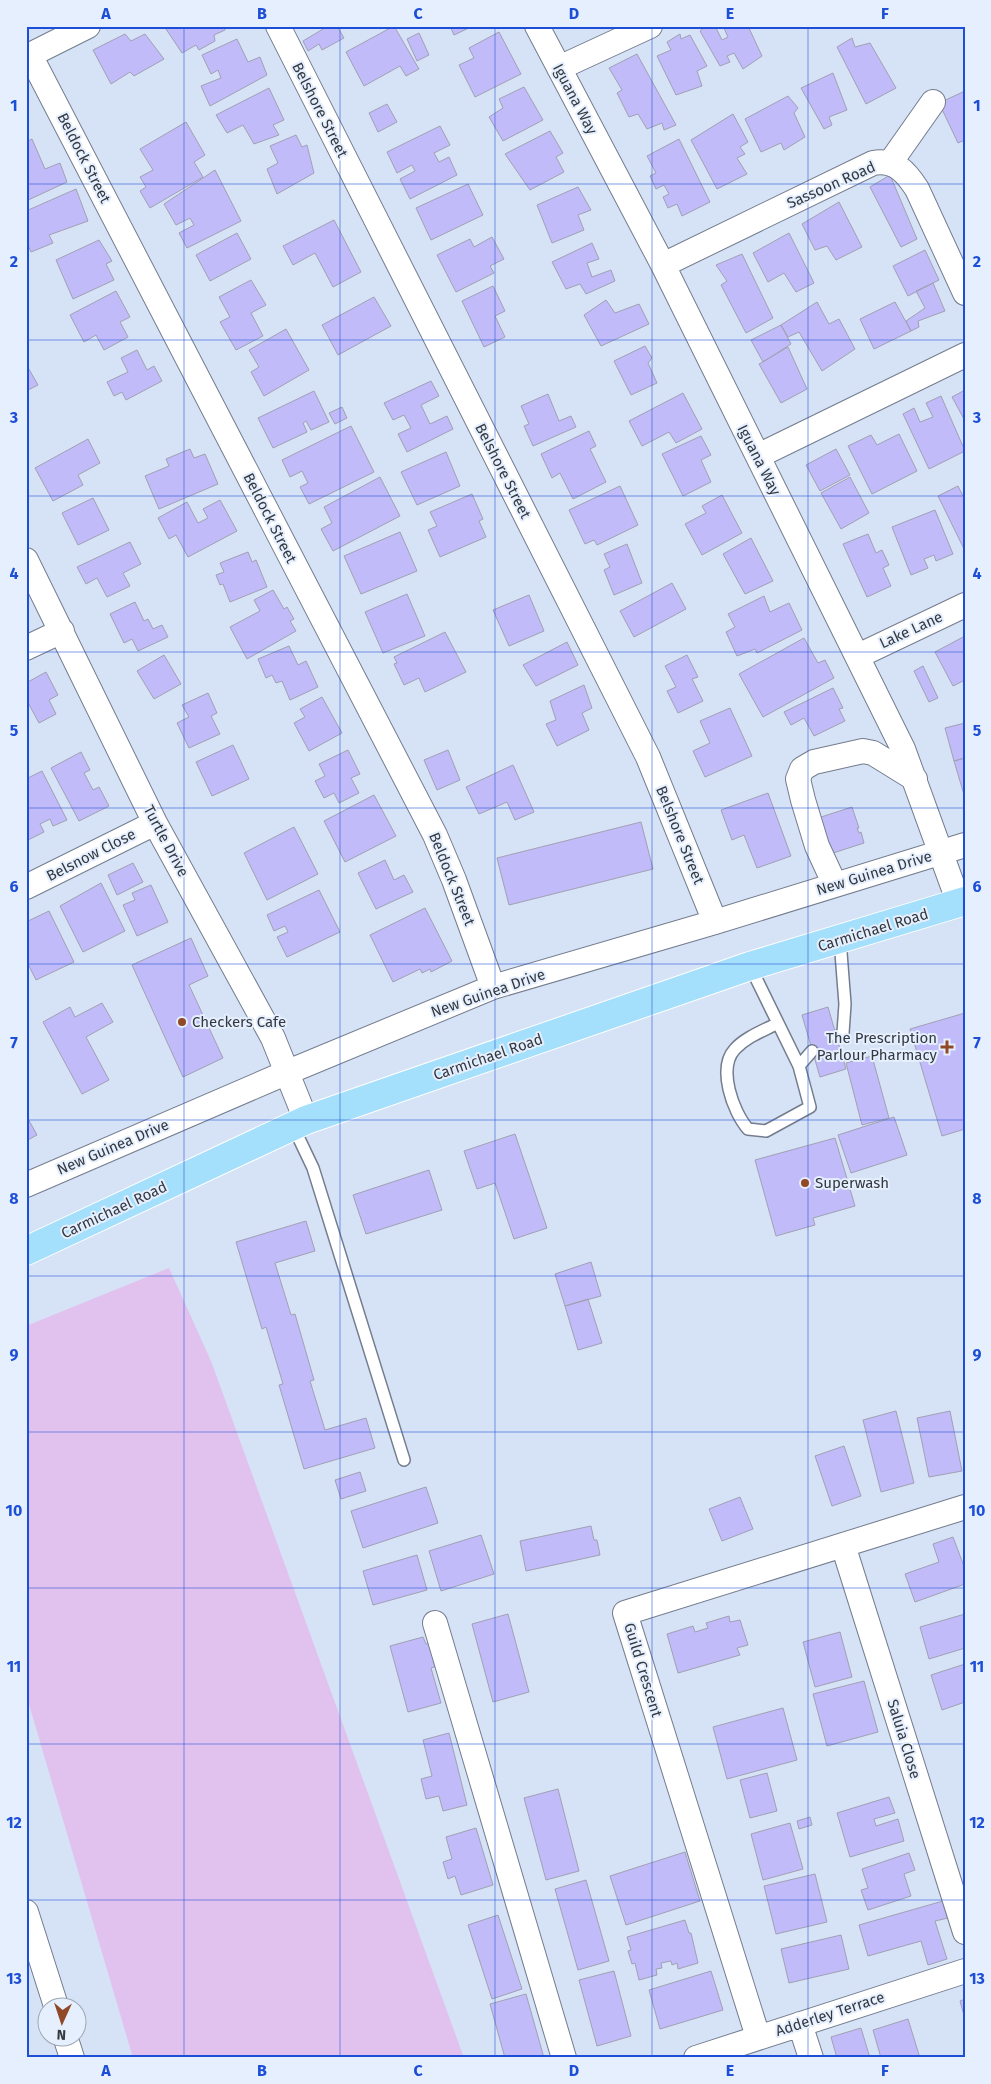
<svg xmlns="http://www.w3.org/2000/svg" width="991" height="2084" viewBox="0 0 991 2084" font-family="'Fira Sans',sans-serif">
	<style>
		.green { fill: #e1c1ed }
		.building { fill: #c1bbf9; stroke: #a1a0b4 }
		.lines { fill: none; stroke-linecap: round; stroke-linejoin: round }
		.lane-casing { stroke: #737d8e; stroke-width: 14 }
		.street-casing { stroke: #737d8e; stroke-width: 26 }
		.primary-casing { stroke: #fff; stroke-width: 30 }
		.lane { stroke: #fff; stroke-width: 11 }
		.street { stroke: #fff; stroke-width: 24 }
		.primary { stroke: #a4dffb; stroke-width: 28 }
		.grid { fill: none; stroke: #1d4ed8; stroke-width: 1; stroke-opacity: 0.55 }
		.poi-dot { fill: #904827; stroke: #e5effe; stroke-width: 2 }
		.labels { text-anchor: middle; dominant-baseline: central; stroke-width: 4; stroke-linejoin: round; paint-order: stroke }
		.street-label { font-size: 15px; fill: #343940; stroke: #e5effe }
		.poi-label { font-size: 15px; fill: #343940; stroke: #e5effe; text-anchor: start }
		.neatline { fill: none; stroke: #1d4ed8; stroke-width: 2 }
		.grid-label { font-size: 16px; text-anchor: middle; font-weight: bold; fill: #1d4ed8 }
	</style>
	<rect width="100%" height="100%" fill="#d6e2f5"/>
	<path class="green" d="M169,1268L211,1361L464,2058H133L26,1694V1326Z"/>
	<path class="building" d="M164,26H224L225,30L214,35L215,41L199,50L196,45L182,53Z
		M328,26H337L344,38L322,50L319,44L308,51L303,41Z
		M394,26L419,69L406,76L400,66L364,86L346,52Z
		M450,26H473L454,35Z
		M706,26H715L722,40L728,37L723,26H748L762,56L743,69L734,53L727,56L730,62L720,66L700,31Z
		M499,32L521,74L475,97L459,65L474,58L469,48Z
		M419,33L429,55L417,61L407,39Z
		M125,34L131,41L145,34L164,59L134,76L130,72L111,84L93,50Z
		M680,34L681,39L690,35L707,66L697,71L702,86L676,95L657,56L671,50L667,42Z
		M852,38L855,47L870,43L896,88L866,104L837,47Z
		M237,39L248,62L260,57L267,75L210,106L201,86L221,78L218,70L211,74L202,55Z
		M637,54L676,125L664,130L662,123L647,129L638,114L629,117L617,93L622,90L609,68Z
		M833,73L847,110L829,117L832,125L824,129L801,88Z
		M524,87L543,120L503,141L489,117L503,108L499,99Z
		M269,88L284,120L273,125L279,135L254,144L243,125L227,133L216,115Z
		M965,91V140L958,143L939,103Z
		M788,96L798,108L794,113L805,137L784,150L781,143L761,152L745,119Z
		M387,104L397,122L378,132L369,113Z
		M733,114L748,142L740,147L745,154L737,158L747,174L717,189L691,140Z
		M186,122L205,155L194,162L203,177L150,208L140,191L146,187L140,177L153,170L140,149Z
		M440,126L450,145L434,153L439,162L449,157L457,175L410,199L400,179L415,171L412,165L397,173L387,152Z
		M550,131L563,153L556,157L564,172L530,190L505,154Z
		M296,135L302,147L307,145L314,173L277,194L267,169L278,163L270,146Z
		M32,139L45,169L60,163L67,182L26,201V142Z
		M679,139L710,202L682,216L677,204L668,208L663,197L669,194L664,185L656,189L650,176L656,173L647,156Z
		M215,170L241,221L187,248L179,233L194,225L190,218L176,225L164,204Z
		M890,175L917,239L901,247L870,187Z
		M468,184L483,215L431,240L416,208Z
		M578,187L591,210L578,215L584,230L552,243L537,205Z
		M76,189L88,221L49,235L53,243L31,252L26,241V211Z
		M839,202L862,247L836,260L827,246L815,250L802,224Z
		M334,220L361,272L333,287L315,253L293,265L283,246Z
		M237,233L251,259L210,281L196,255Z
		M789,233L814,283L796,292L784,273L768,282L753,253Z
		M492,237L504,259L490,266L494,273L456,292L437,255L470,239L474,247Z
		M99,240L112,261L106,264L114,280L73,299L56,260Z
		M592,243L599,259L587,263L592,277L611,270L615,281L586,294L580,284L566,289L552,262Z
		M925,250L939,280L908,296L893,266Z
		M742,254L773,318L746,333L721,285L727,281L716,265Z
		M251,280L266,305L251,313L263,336L236,350L220,322L230,317L219,297Z
		M933,283L945,311L918,321L919,327L911,331L906,321L925,308L916,291Z
		M493,286L505,311L495,316L505,337L484,347L462,301Z
		M116,291L130,317L120,322L128,337L104,350L96,335L84,342L70,315Z
		M374,297L391,326L338,355L322,325Z
		M606,300L615,313L639,304L649,324L601,346L584,315Z
		M817,302L829,324L839,319L855,349L822,371L799,332L788,337L781,325Z
		M895,302L911,331L874,349L860,319Z
		M781,325L791,344L763,362L751,340Z
		M286,329L309,370L264,396L251,372L259,367L249,350Z
		M645,346L652,358L648,363L657,383L631,395L614,361Z
		M788,347L807,389L781,403L759,364Z
		M137,350L147,370L154,366L162,381L126,400L122,392L114,396L107,382L128,372L121,358Z
		M26,364L38,385L26,391Z
		M431,381L439,396L421,405L430,424L447,416L453,429L407,452L398,434L411,428L404,415L393,420L384,403Z
		M965,390V421L952,397Z
		M314,391L329,422L311,430L306,421L303,423L307,432L273,448L258,418Z
		M683,393L702,429L676,443L669,432L642,446L629,421Z
		M548,394L559,421L571,416L576,427L533,446L524,426L529,424L521,406Z
		M941,396L965,451L929,469L903,414L914,408L920,422L933,417L926,403Z
		M342,407L347,418L335,424L329,413Z
		M351,426L374,472L309,504L300,487L308,483L302,471L290,477L282,460Z
		M589,431L596,446L590,449L606,482L573,499L560,473L552,478L541,454Z
		M899,434L917,471L872,494L848,446L871,435L877,445Z
		M701,436L711,455L701,460L711,482L683,496L662,454Z
		M88,439L100,463L78,475L83,485L53,501L35,468Z
		M190,449L194,458L205,454L218,484L159,509L145,476L169,466L166,459Z
		M836,449L850,475L820,491L806,465Z
		M446,452L460,486L417,505L401,472Z
		M380,477L400,516L333,551L321,529L332,523L324,507Z
		M850,477L869,513L841,529L821,493Z
		M620,486L638,525L597,545L594,540L585,544L569,510Z
		M958,486L963,496L965,495V551L938,496Z
		M472,494L483,519L479,521L486,537L440,557L428,530L437,526L430,512Z
		M722,495L742,533L702,555L685,524L706,513L702,506Z
		M93,498L109,530L78,545L62,513Z
		M220,500L237,531L188,557L176,535L169,539L158,518L187,502L198,523L208,518L203,509Z
		M935,510L953,554L936,561L934,555L924,559L928,568L911,575L892,527Z
		M400,532L417,571L361,594L344,556Z
		M868,534L876,553L882,550L889,565L883,568L891,586L867,597L843,544Z
		M751,538L773,581L745,594L723,554Z
		M130,542L141,564L123,573L130,586L107,597L97,578L86,584L77,567Z
		M627,544L642,583L614,595L604,570L610,567L604,554Z
		M248,552L252,562L256,560L267,587L230,602L223,584L220,585L216,575L224,572L220,563Z
		M672,583L686,609L634,637L620,611Z
		M273,590L284,609L287,607L294,619L290,621L296,631L247,659L230,627L260,611L254,600Z
		M407,594L425,636L383,653L365,612Z
		M529,595L544,631L509,646L493,610Z
		M764,596L770,612L789,603L802,630L757,653L755,649L737,656L726,632L735,627L728,614Z
		M135,602L144,621L148,619L153,629L162,625L168,637L138,651L132,639L124,643L110,614Z
		M445,632L466,672L425,692L419,678L404,685L394,664L397,663L394,657Z
		M965,636V680L953,686L935,652Z
		M804,638L818,663L825,660L834,678L763,717L739,674Z
		M567,642L578,665L536,686L523,665Z
		M289,646L298,665L306,661L318,687L290,700L282,681L276,683L272,675L266,678L258,659Z
		M164,655L181,684L154,699L137,671Z
		M687,655L698,677L692,679L703,701L678,713L667,691L676,687L665,666Z
		M923,666L938,698L929,702L914,671Z
		M46,672L58,695L49,700L56,714L39,723L26,699V683Z
		M584,685L592,708L582,713L589,730L557,746L546,724L556,720L550,701Z
		M833,688L843,708L839,709L845,721L814,736L804,718L791,725L784,712Z
		M208,693L217,713L211,716L220,734L189,748L177,723L189,717L182,705Z
		M322,697L342,733L309,751L294,723L305,717L300,709Z
		M730,708L752,756L705,777L693,751L710,743L700,721Z
		M965,723V758L954,761L945,728Z
		M233,745L249,779L212,796L196,762Z
		M348,750L360,774L351,778L359,793L339,803L334,793L324,798L315,781L325,776L319,764Z
		M448,750L460,780L437,790L424,760Z
		M81,752L90,770L84,773L93,790L99,787L109,806L79,821L51,768Z
		M965,758V798L954,761Z
		M513,765L534,812L515,820L507,802L479,814L466,787Z
		M42,771L67,820L53,826L50,819L40,824L44,832L26,841V779Z
		M768,793L791,856L757,868L744,835L732,840L721,810Z
		M374,795L396,836L345,862L324,821Z
		M852,807L859,828H857L859,833L861,832L864,843L827,855L818,818Z
		M641,822L653,869L509,905L497,858Z
		M294,827L318,874L267,900L244,853Z
		M385,860L394,880L404,875L413,892L376,909L358,873Z
		M133,863L143,882L117,895L108,875Z
		M101,883L125,931L83,952L60,906Z
		M151,885L168,922L137,936L123,905L135,900L132,893Z
		M319,890L340,932L287,957L277,937L288,932L285,926L274,931L267,915Z
		M425,908L452,961L431,972L430,969L422,973L420,969L393,982L370,935Z
		M49,911L74,962L36,980L26,960V922Z
		M191,938L208,976L189,985L223,1058L183,1077L132,965Z
		M102,1003L113,1022L86,1037L109,1080L82,1094L43,1022L70,1007L75,1017Z
		M828,1007L846,1069L820,1077L802,1015Z
		M965,1013V1129L942,1136L910,1029Z
		M872,1056L889,1118L862,1125L846,1063Z
		M26,1115L37,1135L26,1141Z
		M894,1117L907,1155L851,1173L838,1135Z
		M515,1134L547,1228L514,1239L495,1183L477,1189L464,1151Z
		M835,1138L855,1206L813,1218L815,1225L776,1236L755,1160Z
		M429,1170L442,1210L366,1234L353,1195Z
		M306,1221L315,1251L275,1263L291,1315L295,1314L314,1380L310,1381L325,1430L366,1418L375,1448L304,1469L279,1385L283,1384L266,1327L262,1329L236,1242Z
		M591,1262L601,1296L565,1306L555,1274Z
		M588,1299L602,1343L578,1350L565,1306Z
		M896,1411L914,1483L881,1492L863,1420Z
		M950,1411L962,1471L929,1477L917,1418Z
		M844,1446L861,1496L832,1506L815,1456Z
		M360,1472L366,1491L341,1499L335,1480Z
		M426,1487L438,1523L363,1548L351,1511Z
		M740,1497L753,1529L722,1541L709,1509Z
		M591,1526L594,1540H597L600,1555L526,1571L520,1541Z
		M481,1535L494,1574L441,1591L429,1551Z
		M953,1537L965,1569V1584L915,1602L905,1574L939,1562L933,1544Z
		M417,1555L427,1590L373,1605L363,1571Z
		M508,1614L529,1692L493,1702L472,1624Z
		M965,1614V1648L929,1659L920,1627Z
		M729,1616L730,1622L740,1620L748,1645L737,1648L740,1655L678,1673L667,1634L693,1626L695,1632L708,1628L706,1623Z
		M840,1632L852,1677L815,1687L803,1642Z
		M423,1637L426,1644L431,1643L437,1666L431,1668L441,1703L408,1712L390,1646Z
		M965,1664V1702L942,1710L931,1675Z
		M864,1681L878,1732L827,1746L813,1694Z
		M783,1708L797,1760L727,1779L713,1727Z
		M449,1733L467,1805L443,1811L439,1796L426,1799L421,1779L432,1776L423,1740Z
		M767,1773L777,1811L750,1818L740,1780Z
		M558,1789L579,1871L546,1880L524,1798Z
		M889,1797L895,1813L874,1819L876,1826L898,1819L904,1841L850,1857L837,1813Z
		M810,1817L812,1825L799,1829L797,1821Z
		M790,1823L803,1869L763,1880L751,1834Z
		M476,1828L493,1885L461,1895L455,1876L448,1879L443,1862L452,1859L446,1837Z
		M685,1852L700,1901L626,1925L610,1876Z
		M909,1853L915,1870L904,1874L911,1896L868,1910L861,1890L868,1888L862,1869Z
		M815,1874L827,1922L776,1934L764,1886Z
		M586,1880L609,1961L578,1970L555,1889Z
		M943,1901L948,1918L935,1921L947,1959L928,1965L921,1941L868,1956L859,1925Z
		M498,1915L522,1989L492,1999L468,1925Z
		M685,1920L689,1933H691L698,1963L678,1969L677,1963L672,1965L671,1961L661,1963L662,1968L656,1969L657,1975L639,1980L635,1963L632,1964L628,1951L631,1950L627,1937Z
		M841,1935L849,1969L789,1983L781,1949Z
		M614,1971L631,2036L597,2046L579,1980Z
		M711,1971L723,2010L660,2029L649,1990Z
		M526,1994L544,2058H505L490,2004Z
		M965,1999V2019L960,2001Z
		M908,2019L920,2058H881L873,2030Z
		M861,2028L870,2058H837L831,2037Z"/>
	<g class="lines">
		<defs>
			<path id="lane" d="M750,966L799,1066L810,1107L766,1131L748,1129C733,1112 717,1068 735,1049C746,1037 763,1031 778,1023
				M837,1037L843,1033L845,1004L840,940
				M799,1066L812,1051
				M293,1126L313,1168L404,1460"/>
			<path id="street" d="M278,26L648,757L715,922
				M537,26L663,265L903,749L959,903
				M30,55L435,835L454,880L493,987
				M26,57L88,26
				M559,68L650,26
				M890,163L933,102
				M663,265L873,163C895,159 906,172 917,189L965,293
				M758,456L965,355
				M26,560L155,823L273,1038L306,1120
				M26,648L62,631
				M858,656L965,605
				M835,885L817,846L803,800L798,779L802,769L814,762L863,751L873,753L915,779
				M26,887L155,823
				M26,1185L288,1072L493,987L715,922L965,845
				M843,1545L965,1932
				M435,1623L564,2058
				M26,1912L56,2006
				M800,2024L811,2058
				M65,2036L72,2058
				M758,2037L625,1613L965,1507
				M696,2058L965,1971"/>
			<path id="primary" d="M26,1251L306,1120L750,966L965,901"/>
		</defs>
		<use href="#lane" class="lane-casing"/>
		<use href="#street" class="street-casing"/>
		<use href="#primary" class="primary-casing"/>
		<use href="#lane" class="lane"/>
		<use href="#street" class="street"/>
		<use href="#primary" class="primary"/>
	</g>
	<path class="grid" d="M184,26V2058M340,26V2058M495,26V2058M652,26V2058M808,26V2058M26,184H965M26,340H965M26,496H965M26,652H965M26,808H965M26,964H965M26,1120H965M26,1276H965M26,1432H965M26,1588H965M26,1744H965M26,1900H965"/>
	<g class="poi-dot">
		<circle cx="182" cy="1022" r="5"/>
		<path d="M944.5 1039.5h5v5h5v5h-5v5h-5v-5h-5v-5h5z"/>
		<circle cx="805" cy="1183" r="5"/>
	</g>
	<g class="labels">
		<g class="street-label">
			<text transform="translate(575 99) rotate(62)">Iguana Way</text>
			<text transform="translate(320 110) rotate(63)">Belshore Street</text>
			<text transform="translate(84 158) rotate(63)">Beldock Street</text>
			<text transform="translate(831 185) rotate(-24)">Sassoon Road</text>
			<text transform="translate(759 460) rotate(63)">Iguana Way</text>
			<text transform="translate(503 471) rotate(63)">Belshore Street</text>
			<text transform="translate(270 518) rotate(63)">Beldock Street</text>
			<text transform="translate(911 630) rotate(-25)">Lake Lane</text>
			<text transform="translate(680 835) rotate(68)">Belshore Street</text>
			<text transform="translate(166 841) rotate(62)">Turtle Drive</text>
			<text transform="translate(91 855) rotate(-27)">Belsnow Close</text>
			<text transform="translate(874 873) rotate(-17)">New Guinea Drive</text>
			<text transform="translate(452 879) rotate(68)">Beldock Street</text>
			<text transform="translate(873 930) rotate(-17)">Carmichael Road</text>
			<text transform="translate(488 993) rotate(-19)">New Guinea Drive</text>
			<text transform="translate(488 1057) rotate(-19)">Carmichael Road</text>
			<text transform="translate(113 1147) rotate(-23)">New Guinea Drive</text>
			<text transform="translate(114 1210) rotate(-25)">Carmichael Road</text>
			<text transform="translate(643 1670) rotate(73)">Guild Crescent</text>
			<text transform="translate(904 1739) rotate(73)">Saluia Close</text>
			<text transform="translate(830 2014) rotate(-18)">Adderley Terrace</text>
		</g>
		<g class="poi-label">
			<text x="192" y="1022">Checkers Cafe</text>
			<text x="937" y="1038" text-anchor="end">The Prescription<tspan x="937" dy="17">Parlour Pharmacy</tspan></text>
			<text x="815" y="1183">Superwash</text>
		</g>
	</g>
	<rect width="991" height="2084" fill="none" stroke="#e5effe" stroke-width="55"/>
	<g transform="translate(62 2022) rotate(183)"><circle r="24" fill="#e5effe" stroke="#9ea6b2"/>
	<path d="M0-4L9 19L0 12L-9 19Z" fill="#904827"/>
	<text y="-8" font-size="14" font-weight="bold" text-anchor="middle" fill="#343940">N</text>
	</g>
	<rect x="28" y="28" width="936" height="2028" class="neatline"/>
	<g class="grid-label">
		<text x="106" y="19">A</text>
		<text x="262" y="19">B</text>
		<text x="418" y="19">C</text>
		<text x="574" y="19">D</text>
		<text x="730" y="19">E</text>
		<text x="885" y="19">F</text>
		<text x="14" y="111">1</text>
		<text x="977" y="111">1</text>
		<text x="14" y="267">2</text>
		<text x="977" y="267">2</text>
		<text x="14" y="423">3</text>
		<text x="977" y="423">3</text>
		<text x="14" y="579">4</text>
		<text x="977" y="579">4</text>
		<text x="14" y="736">5</text>
		<text x="977" y="736">5</text>
		<text x="14" y="892">6</text>
		<text x="977" y="892">6</text>
		<text x="14" y="1048">7</text>
		<text x="977" y="1048">7</text>
		<text x="14" y="1204">8</text>
		<text x="977" y="1204">8</text>
		<text x="14" y="1360">9</text>
		<text x="977" y="1360">9</text>
		<text x="14" y="1516">10</text>
		<text x="977" y="1516">10</text>
		<text x="14" y="1672">11</text>
		<text x="977" y="1672">11</text>
		<text x="14" y="1828">12</text>
		<text x="977" y="1828">12</text>
		<text x="14" y="1984">13</text>
		<text x="977" y="1984">13</text>
		<text x="106" y="2076">A</text>
		<text x="262" y="2076">B</text>
		<text x="418" y="2076">C</text>
		<text x="574" y="2076">D</text>
		<text x="730" y="2076">E</text>
		<text x="885" y="2076">F</text>
	</g>
</svg>
